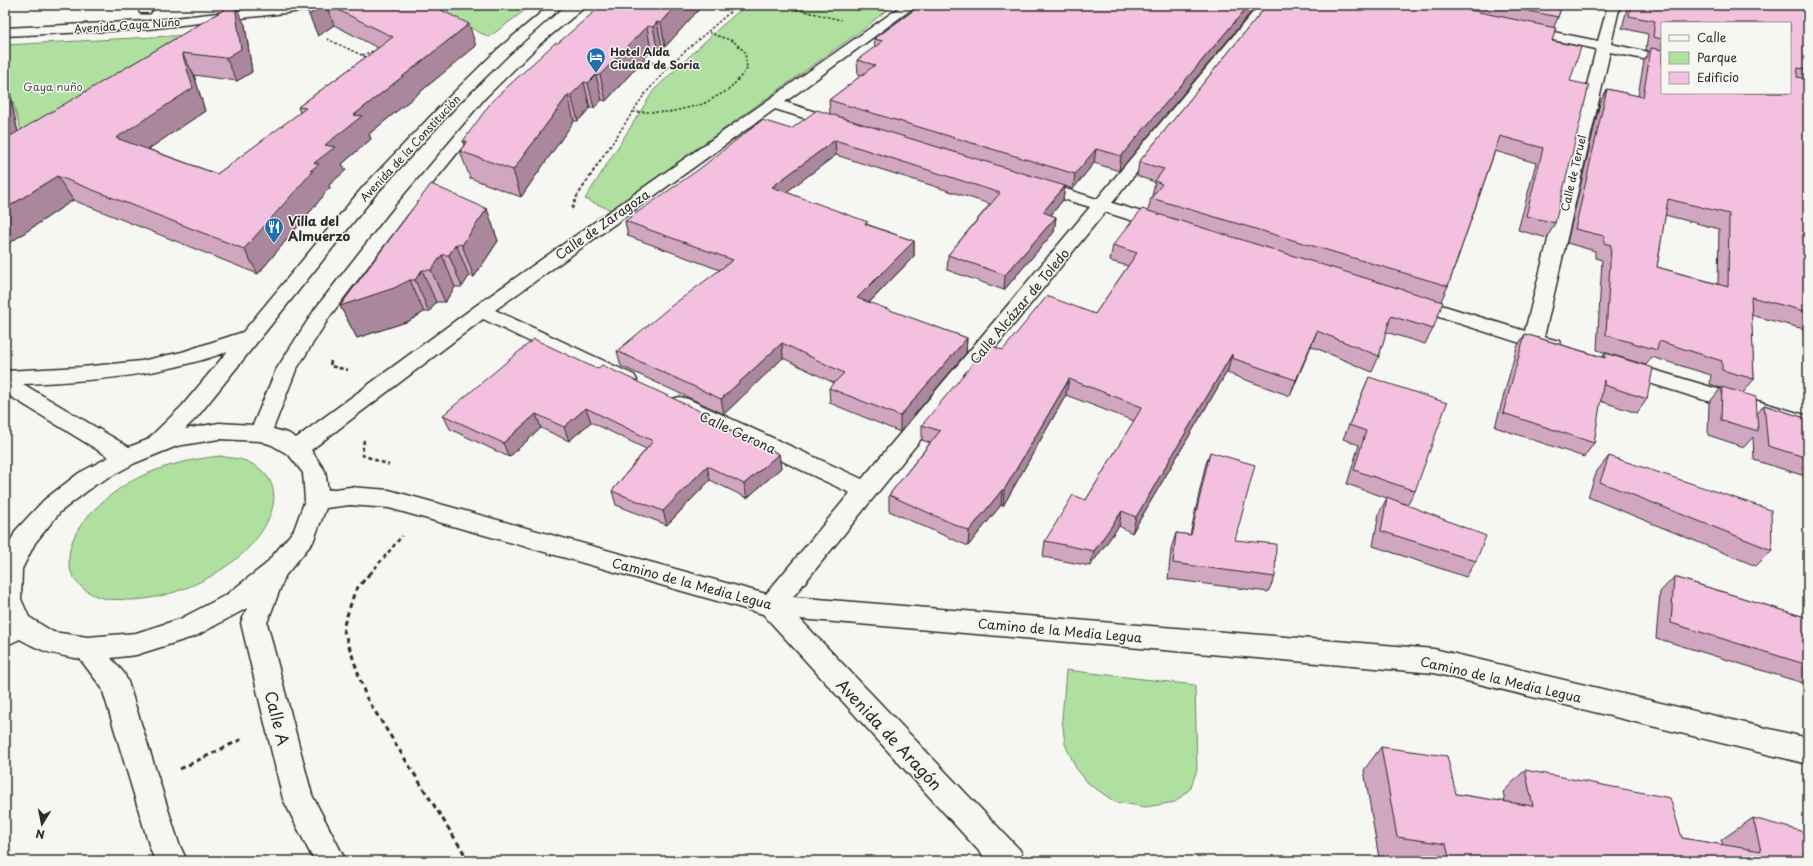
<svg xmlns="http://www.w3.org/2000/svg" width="1813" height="866" viewBox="0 0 1813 866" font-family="'Playpen Sans',sans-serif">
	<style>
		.green { fill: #b0e0a0; stroke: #6e8666 }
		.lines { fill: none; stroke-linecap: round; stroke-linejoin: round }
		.minor-casing { stroke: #2b2b2b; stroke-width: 3 }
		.path-far3 { stroke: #2b2b2b; stroke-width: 1.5; stroke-dasharray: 2.5 2; stroke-linecap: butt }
		.path-far2 { stroke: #2b2b2b; stroke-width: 2; stroke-dasharray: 3.5 2.5; stroke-linecap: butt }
		.path-far1 { stroke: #2b2b2b; stroke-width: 2.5; stroke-dasharray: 4 3; stroke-linecap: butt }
		.path { stroke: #2b2b2b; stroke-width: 3; stroke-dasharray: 5 4; stroke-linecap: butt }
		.minor { fill: #f6f6f2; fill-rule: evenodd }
		.wall { fill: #d1a6c0; stroke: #2b2b2b; fill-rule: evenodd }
		.shaded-wall { fill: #aa879c; stroke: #2b2b2b }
		.building { fill: #f3c1df; stroke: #2b2b2b; fill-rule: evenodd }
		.labels { text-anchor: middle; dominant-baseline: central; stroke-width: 3; stroke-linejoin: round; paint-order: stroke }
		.far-street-label { font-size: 11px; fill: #2b2b2b; stroke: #f6f6f2 }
		.far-poi-label { font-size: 11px; font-weight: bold; fill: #2b2b2b; stroke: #f6f6f2; text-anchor: start }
		.far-park-label { font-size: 11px; fill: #4c5848; stroke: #f6f6f2 }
		.poi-label { font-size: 13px; font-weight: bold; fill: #2b2b2b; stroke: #f6f6f2; text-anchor: start }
		.street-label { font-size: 13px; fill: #2b2b2b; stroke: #f6f6f2 }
		.near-street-label { font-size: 16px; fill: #2b2b2b; stroke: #f6f6f2 }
	</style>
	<rect width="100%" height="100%" fill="#f6f6f2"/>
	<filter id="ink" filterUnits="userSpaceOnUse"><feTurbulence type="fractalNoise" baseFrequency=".025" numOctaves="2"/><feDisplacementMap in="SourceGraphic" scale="8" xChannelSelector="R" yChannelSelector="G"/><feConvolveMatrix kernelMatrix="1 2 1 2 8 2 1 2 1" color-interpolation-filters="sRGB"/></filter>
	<g filter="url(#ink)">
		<path class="green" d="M423,5H532L489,37Z
			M746,5H893L862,30L611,210L585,199L654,90L717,30Z
			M226,33L27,153L5,73V45Z
			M220,456C228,458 238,458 246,461C295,482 270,529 241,555C232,563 221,570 211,576C187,590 155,600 128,600C121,599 113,600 106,599C69,590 59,560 79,528C90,511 108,496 125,485C155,467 186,460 220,456Z
			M1066,670L1195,685L1197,770L1190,789L1175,802L1146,807L1115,802L1088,783L1076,768L1065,744L1062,719Z"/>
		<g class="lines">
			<defs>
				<path id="minor" d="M138,5H150L152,10L150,13H140Z
					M286,5H325L324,8L319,9L148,29L5,36V28L148,21Z
					M550,5H564L508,55L458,104L375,195L198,416L185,429L219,423L253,425L276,370L315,309L395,207L487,98L540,46L590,5H604L550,52L497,104L407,215L330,316L296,370L273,429L288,433L296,438L474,307L903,5H917L785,102L843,121L846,124L843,127L838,129L833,127L775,109L495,310L634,375L637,380L634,385L627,387L620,385L483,319L311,450L325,471L328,490L350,487L389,490L766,594L850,493L672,409L669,404L672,399L680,397L688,399L862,479L1090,207L1029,189L1027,185L1029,181L1035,180L1041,181L1097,199L1259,5H1272L1112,203L1171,221L1174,225L1171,229L1165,230L1159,229L1105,212L793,597L1434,649L1808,738V764L1434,673L800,619L1020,850L1025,861H988L763,614L389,508L350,505L326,508L313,542L285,576L267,623L312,795L346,861H314L283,799L241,623L247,608L196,636L136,655L111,658L124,673L128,682L179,844L187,861H155L150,848L102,688L80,659C54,654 44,653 20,639L5,646V553L16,530L44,500L79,473L109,457L5,393V371L82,367L141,361L182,352L243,332L363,187L448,98L498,49ZM227,352L182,406L147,440L129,447L23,384C95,381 158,376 227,352ZM219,439L260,441L272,445L289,455L303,473L305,500L294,530L265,565L226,595L180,619L136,633L88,637L53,632L29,617L21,599L22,569L35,543L60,512L95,485L135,463L177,446Z
					M1608,5H1620L1611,44L1662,55V63L1610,52L1544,337L1559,341L1562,346L1559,351L1552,353L1545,351L1405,306L1402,302L1405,298L1412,296L1525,331L1596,49L1524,34L1519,33L1517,30L1519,27L1524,26L1598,41Z
					M1624,361L1808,416V432L1617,373L1614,368L1617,363Z"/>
			</defs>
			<use href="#minor" class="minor-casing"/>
			<path class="path-far3" d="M779,5L841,20
				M327,39L368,58
				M362,55L376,50
				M639,61L656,63
				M633,112H670L703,104L730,89L747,69L745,52L733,41L707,32
				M607,151L644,95L674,61L738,5"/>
			<path class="path-far2" d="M572,209L576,198L607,150"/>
			<path class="path-far1" d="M331,361L330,366L348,370
				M364,440L362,455L389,465
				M370,574L402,536"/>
			<path class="path" d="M370,573L355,591L343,628L366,697L469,861
				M180,769L244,738"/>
			<use href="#minor" class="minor"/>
		</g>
		<path class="wall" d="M232,5L245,25L252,72L237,81L194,75L205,111L148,149L217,174L300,113L298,107L378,48L334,25L318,36L306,5H431L476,46L369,134L371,139L342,164L346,170L329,185L330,188L324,193V195L258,274L73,200L5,246V80L8,85L18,132Z
			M921,5H1257L1119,171L1094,163L1073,189L1065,186L1063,200L1051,215L1056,217L1054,232L1004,290L947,270L948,255L990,204L836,155L786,192L869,225L914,241V256L869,303L967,338L966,353L900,432L830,403L829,388L834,383L783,358L724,414L621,366L617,351L720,270L628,236L625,221L791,129L830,114L829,100L862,75L858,74L857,60L875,48L874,39Z
			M1267,5H1562L1558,17L1554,27L1552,41L1570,81L1555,223L1547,238L1518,230L1536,163L1495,151L1448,286L1441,301L1433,329L1425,344L1386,332L1379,356L1372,372L1311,346L1290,396L1227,373L1228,370L1132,533L1119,526L1090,566L1043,557L1045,541L1086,500L1134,421L1066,395L1003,506L1001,505L968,546L889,511V495L930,443L922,440V425L1003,350L1095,314L1128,266L1110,261L1113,245L1148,211L1151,198L1152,196L1155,182L1137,176L1139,162Z
			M1628,5H1808V330L1751,315L1754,379L1743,393L1757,414L1764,405L1808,419V477L1754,460L1753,437L1744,447L1708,435L1709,403L1721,388L1710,384L1711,375L1652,357L1646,365L1597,350L1602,260L1595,258V251L1567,243L1600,103L1607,89L1638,96L1644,61L1649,51L1646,50L1648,34L1622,28ZM1662,23L1790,93H1662ZM1665,215L1719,229L1718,284L1657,267Z
			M700,8L665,47H662L658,52L651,51L606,101L602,100L594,108H590L578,121H574L521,197L470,178L460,151L464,146L463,141L558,43Z
			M487,209L498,241L474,277L469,276L462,287H455L445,302H436L429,312H424L409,321L357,338L340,306Z
			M1525,334L1603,357L1605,353L1647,399L1637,413L1600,401L1594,443L1584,457L1495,427L1517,347Z
			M597,369L708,420L779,454L781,468L747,498L710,480L667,525L616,505L612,491L646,449L591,422L569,441L541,428L509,457L450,429L443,415Z
			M1369,377L1415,491L1407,505L1397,501L1476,561L1466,577L1373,546L1379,513L1387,498L1347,484L1359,445L1343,439Z
			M1210,452L1235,540L1275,577L1268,592L1168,579L1171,549L1176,533L1190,535L1205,467Z
			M1609,456L1772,550L1756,566L1588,497L1597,471Z
			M1674,577L1808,618V680L1803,683L1656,638L1660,592Z
			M1381,747L1456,794L1505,802L1503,792L1525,770L1682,838L1723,845L1721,840L1753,818L1808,861H1399L1379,858L1364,770Z"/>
		<path class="shaded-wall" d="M235,5L245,25L252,72L237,81L226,58Z
			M323,5H326L334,25L318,36L309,15Z
			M677,5H703L665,47L661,23Z
			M1249,5H1257L1119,171L1121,156Z
			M657,22L662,47L658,52L653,27Z
			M469,24L476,46L369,134L371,139L342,164L346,170L329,185L330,188L324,193V195L258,274L244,249L310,171L314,163L325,145L354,115Z
			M647,26L651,51L606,101L600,75Z
			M182,53L194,75L205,111L131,161L116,138Z
			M596,75L602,100L594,108L588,83Z
			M5,80L8,85L24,162L7,138L5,128Z
			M584,82L590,108L578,121L571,95Z
			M568,95L574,121L521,197L513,170Z
			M835,140L836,155L773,202L772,187Z
			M1096,149L1094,163L1073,189L1075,174Z
			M57,176L73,200L5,246V209Z
			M1065,186L1063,200L1041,227L1043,212Z
			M487,209L498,241L474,277L462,245Z
			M1056,217L1054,232L1004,290L1005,275Z
			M914,241V256L858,314L857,298Z
			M456,244L469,276L462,287L449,255Z
			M442,255L455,287L445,302L431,270Z
			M422,270L436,302L429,312L415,280Z
			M410,280L424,312L409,321L357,338L340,306Z
			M1317,331L1311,346L1290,396L1296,380Z
			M967,338L966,353L900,432V416Z
			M782,343L783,358L724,414L721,399Z
			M1232,354L1228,370L1132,533L1136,517Z
			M1069,379L1066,395L1003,506L1004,490Z
			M586,408L591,422L569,441L564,427Z
			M536,414L541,428L509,457L503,443Z
			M706,414L709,428L702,418Z
			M779,454L781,468L747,498L744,484Z
			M707,466L710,480L667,525L663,511Z
			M1002,490L1001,505L968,546L969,531Z
			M1122,511L1119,526L1090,566L1094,551Z"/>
		<path class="building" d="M232,5H235L241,49L226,58L182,53L193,88L116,138L217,174L306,108L298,107L393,37L328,5H431L469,24L354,115L362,116L325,145L335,147L314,163L319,164L310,171H313L244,249L57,176L5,209V128L7,138Z
			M306,5H323L309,15Z
			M602,5H677L661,23L657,22L653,27L647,26L600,75H596L588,83L584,82L571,95H568L513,170L460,151L467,141H463L492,101L555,43H558Z
			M921,5H1249L1121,156L1096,149L1075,174L829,100L875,65L857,60L883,41L874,39Z
			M1267,5H1445L1556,28L1552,41L1581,47L1570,81L1589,85L1555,223L1526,216L1543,148L1500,136L1448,286L1151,198L1162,184L1155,181L1164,169L1139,162Z
			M1500,5H1562L1558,17Z
			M1631,5H1808V70L1798,68L1797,77L1808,79V312L1751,297L1754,379L1722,370V361L1659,341L1657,350L1606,335L1611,245L1604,243V236L1575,229L1607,89L1643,97L1651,48L1662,50V93H1790V23H1662V39L1653,37L1655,21L1629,16ZM1668,199L1729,214L1728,287L1657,267Z
			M817,110L1065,186L1043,212L1056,217L1005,275L948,255L1000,193L835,140L772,187L868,222L865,224L914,241L857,298L967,338L900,416L829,388L844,373L782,343L721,399L617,351L670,307L733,260L625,221L698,170L762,120L791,129Z
			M431,184L487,209L462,245L456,244L449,255H442L431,270H422L415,280H410L394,288L340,306Z
			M1142,209L1443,302L1433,329L1391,316L1379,356L1317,331L1296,380L1232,358V354L1136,517L1122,511L1094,551L1045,541L1073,495L1086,500L1142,407L1069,379L1004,490H1002L969,531L889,495L940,431L922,425L988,345L1003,350L1047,296L1095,314L1137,253L1113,245Z
			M1525,334L1605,358V353L1653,368L1647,399L1604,385V380L1594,443L1503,413Z
			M534,339L597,369L602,365L706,414L702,418L779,454L744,484L707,466L663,511L612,491L653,441L586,408L564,427L536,414L503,443L443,415Z
			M1369,377L1447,403L1415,491L1354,470L1366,431L1349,425Z
			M1722,387L1756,397L1758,431L1721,420Z
			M1764,405L1808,419V458L1768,446Z
			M1210,452L1255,465L1235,540L1276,544L1275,577L1173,563L1176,533L1191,535Z
			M1609,456L1771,510L1772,550L1600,482Z
			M1387,497L1486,536L1476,561L1381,531Z
			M1674,577L1808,618V665L1671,623Z
			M1381,747L1447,756L1456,794L1533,806L1525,770L1670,798L1682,838L1761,851L1753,818L1808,833V861H1450L1446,844L1397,837Z"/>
	</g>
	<defs>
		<symbol id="hotel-pin" viewBox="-11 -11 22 30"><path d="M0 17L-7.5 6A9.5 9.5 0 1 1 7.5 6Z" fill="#1f6fb2" stroke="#f6f6f2"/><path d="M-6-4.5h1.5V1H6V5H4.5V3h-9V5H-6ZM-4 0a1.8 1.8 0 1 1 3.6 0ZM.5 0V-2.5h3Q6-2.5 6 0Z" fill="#fff"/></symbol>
		<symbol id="restaurant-pin" viewBox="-11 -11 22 30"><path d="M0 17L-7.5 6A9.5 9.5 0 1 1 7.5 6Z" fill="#1f6fb2" stroke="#f6f6f2"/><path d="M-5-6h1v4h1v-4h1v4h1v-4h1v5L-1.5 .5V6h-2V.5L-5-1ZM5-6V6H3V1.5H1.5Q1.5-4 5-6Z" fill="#fff"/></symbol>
	</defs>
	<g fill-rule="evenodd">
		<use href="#hotel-pin" x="585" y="46" width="22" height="30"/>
		<use href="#restaurant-pin" x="263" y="216" width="22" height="30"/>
	</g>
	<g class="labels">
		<g class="far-street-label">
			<text transform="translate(127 25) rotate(-4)">Avenida Gaya Nuño</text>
			<text transform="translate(410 148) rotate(-47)">Avenida de la Constitución</text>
			<text transform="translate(1573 173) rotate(-77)">Calle de Teruel</text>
		</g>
		<g class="far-poi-label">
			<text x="610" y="51">Hotel Alda<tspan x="610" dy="13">Ciudad de Soria</tspan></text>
		</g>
		<g class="far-park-label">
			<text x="53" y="86">Gaya nuño</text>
		</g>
		<g class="poi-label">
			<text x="288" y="220">Villa del<tspan x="288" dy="15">Almuerzo</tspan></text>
		</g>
		<g class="street-label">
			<text transform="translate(602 224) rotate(-35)">Calle de Zaragoza</text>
			<text transform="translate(1019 306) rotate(-50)">Calle Alcázar de Toledo</text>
			<text transform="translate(738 432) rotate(25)">Calle Gerona</text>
			<text transform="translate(692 583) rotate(15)">Camino de la Media Legua</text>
			<text transform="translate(1060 630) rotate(5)">Camino de la Media Legua</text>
			<text transform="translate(1501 679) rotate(13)">Camino de la Media Legua</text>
		</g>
		<g class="near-street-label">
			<text transform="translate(278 718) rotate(76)">Calle A</text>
			<text transform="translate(890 734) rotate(47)">Avenida de Aragón</text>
		</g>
	</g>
	<rect width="1813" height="866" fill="none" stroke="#f6f6f2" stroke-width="20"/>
	<rect x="10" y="10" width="1793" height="846" fill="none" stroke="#2b2b2b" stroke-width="1.5" filter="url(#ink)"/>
	<rect x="1661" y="22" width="130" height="72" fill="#f6f6f2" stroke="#a5a5a2"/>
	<rect x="1669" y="35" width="20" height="6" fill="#f6f6f2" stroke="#a5a5a2"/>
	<text x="1697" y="42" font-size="12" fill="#2b2b2b">Calle</text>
	<rect x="1669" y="52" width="20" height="12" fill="#b0e0a0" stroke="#a5a5a2"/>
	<text x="1697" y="62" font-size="12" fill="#2b2b2b">Parque</text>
	<rect x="1669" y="72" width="20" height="12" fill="#f3c1df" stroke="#a5a5a2"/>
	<text x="1697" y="82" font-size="12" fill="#2b2b2b">Edificio</text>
	<g transform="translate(42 824) rotate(190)" stroke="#f6f6f2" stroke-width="3" paint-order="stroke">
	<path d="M0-3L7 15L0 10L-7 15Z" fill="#2b2b2b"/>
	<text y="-6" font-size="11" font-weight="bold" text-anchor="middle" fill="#2b2b2b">N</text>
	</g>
</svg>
